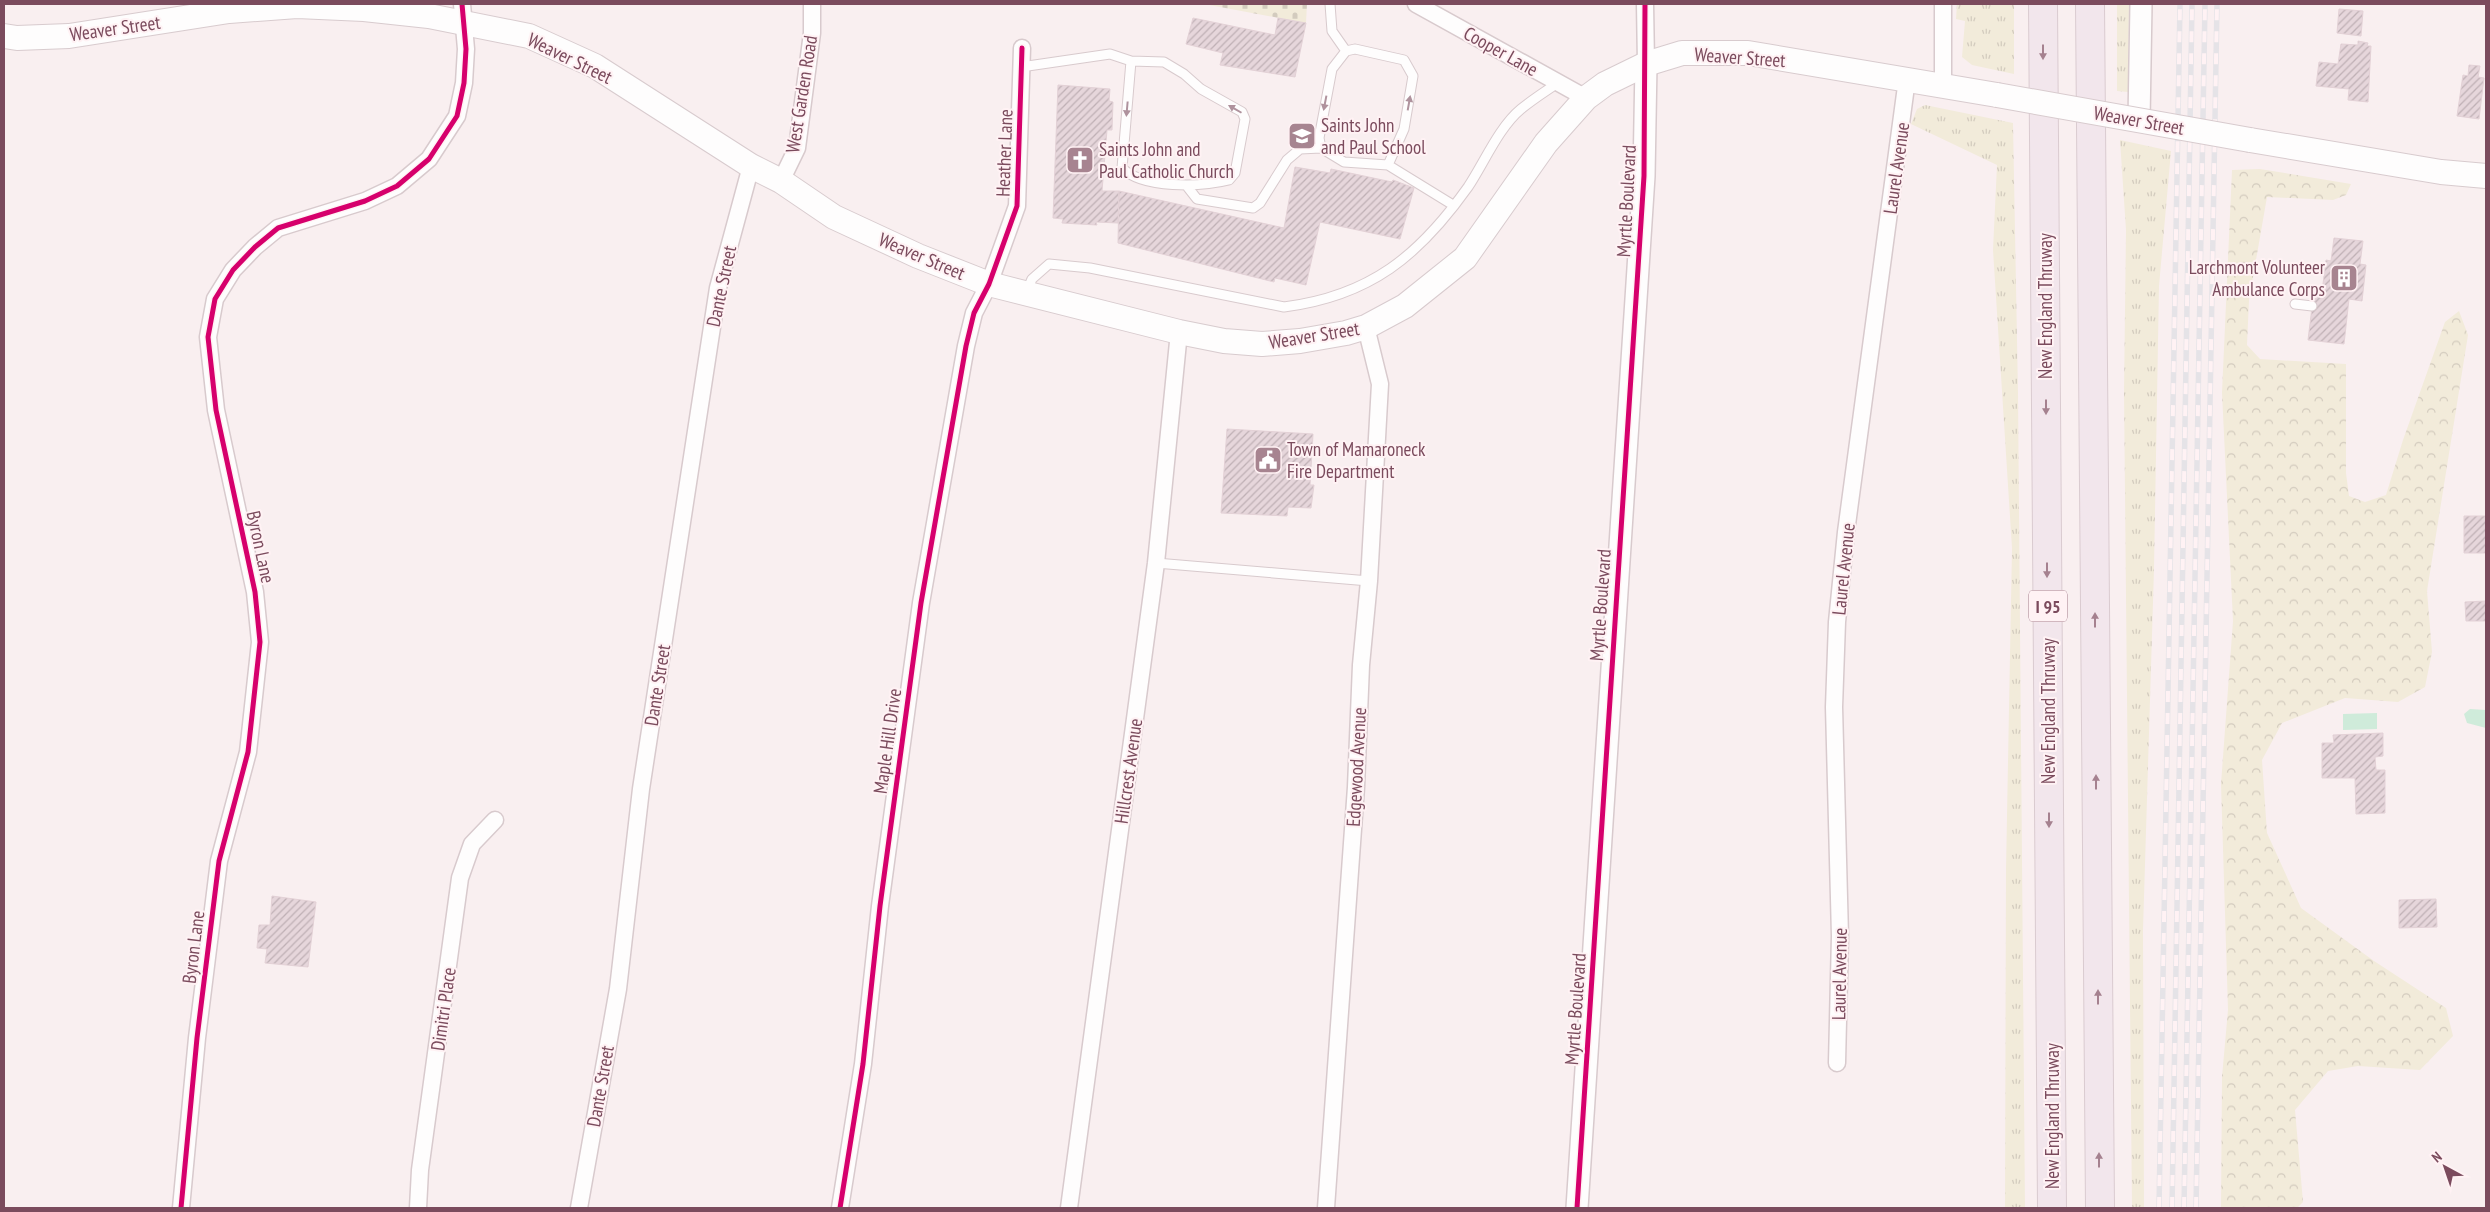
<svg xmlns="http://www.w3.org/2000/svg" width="2490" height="1212" viewBox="0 0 2490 1212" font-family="'PT Sans Narrow',sans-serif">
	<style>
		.grass { fill: url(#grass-tufts) }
		.forest { fill: url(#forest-crowns) }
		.cemetery { fill: url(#cemetery-stones) }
		.water { fill: #cfebda }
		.building { fill: url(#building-hatch); stroke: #e3d1d6 }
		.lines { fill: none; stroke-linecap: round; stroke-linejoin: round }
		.service-casing { stroke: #d8cacd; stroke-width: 11 }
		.minor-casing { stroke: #d8cacd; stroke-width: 19 }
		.tertiary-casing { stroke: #d8cacd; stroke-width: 24 }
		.secondary-casing { stroke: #d8cbce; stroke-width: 26 }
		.motorway-casing { stroke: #dacbd0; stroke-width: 30 }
		.service { stroke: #fefdfd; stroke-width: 9 }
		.minor { stroke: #fefdfd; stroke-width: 16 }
		.tertiary { stroke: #fefdfd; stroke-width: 21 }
		.secondary { stroke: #fefdfd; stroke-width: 24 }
		.motorway { stroke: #f2e6ec; stroke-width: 28 }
		.rail-casing { stroke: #e5e3e7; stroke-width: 5.5 }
		.rail { stroke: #fff2f4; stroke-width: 4; stroke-dasharray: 11; stroke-linecap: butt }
		.secondary-bridge-casing { stroke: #d8cbce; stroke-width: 26; stroke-linecap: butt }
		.secondary-bridge { stroke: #fefdfd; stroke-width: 24 }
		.cycleway-casing { stroke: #fff2f4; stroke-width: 8 }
		.cycleway { stroke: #d6006c; stroke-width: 5 }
		.oneway { fill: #a5818f }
		.oneway2 { fill: #af929d }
		.labels { text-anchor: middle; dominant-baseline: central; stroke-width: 4; stroke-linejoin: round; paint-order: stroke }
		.shield { fill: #fff2f4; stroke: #a37d8a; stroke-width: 1 }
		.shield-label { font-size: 18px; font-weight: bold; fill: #7b4b5d }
		.street-label { font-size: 19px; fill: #7b4b5d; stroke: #fff2f4 }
		.poi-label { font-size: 19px; fill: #7b4b5d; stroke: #fff2f4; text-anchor: start }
	</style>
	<defs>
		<pattern id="grass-tufts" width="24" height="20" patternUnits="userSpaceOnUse" patternTransform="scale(1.25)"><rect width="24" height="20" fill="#f2ebda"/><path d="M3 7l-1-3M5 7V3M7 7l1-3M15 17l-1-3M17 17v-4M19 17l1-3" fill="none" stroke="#d3cbbe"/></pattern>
		<pattern id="forest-crowns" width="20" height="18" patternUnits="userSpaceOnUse" patternTransform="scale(1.25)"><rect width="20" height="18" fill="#f2ebda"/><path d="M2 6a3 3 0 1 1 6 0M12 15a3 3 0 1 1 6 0" fill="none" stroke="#d3cbbe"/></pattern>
		<pattern id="cemetery-stones" width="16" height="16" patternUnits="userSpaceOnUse" patternTransform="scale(1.25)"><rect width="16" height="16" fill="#f2ebda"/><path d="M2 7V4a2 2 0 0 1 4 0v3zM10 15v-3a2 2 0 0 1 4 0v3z" fill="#d3cbbe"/></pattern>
		<pattern id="building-hatch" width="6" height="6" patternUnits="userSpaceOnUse" patternTransform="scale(1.25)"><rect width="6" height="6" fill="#e6d6db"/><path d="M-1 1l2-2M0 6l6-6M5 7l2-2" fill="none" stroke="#bfb0b5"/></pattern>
	</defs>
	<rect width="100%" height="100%" fill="#f9eff0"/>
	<path class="grass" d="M1957,4H2014V74L1972,65L1962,57L1965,21L1956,19Z
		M2117,4H2129L2128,92L2117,91Z
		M1925,105L2013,123L2018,393L2025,1208H2005L2006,869L2012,548L1993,250L1997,165L1911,124L1917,109Z
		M2120,140L2171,151L2159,286L2154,569L2143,930L2144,1208H2132L2124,392L2126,230Z"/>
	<path class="forest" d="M2260,169L2351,184L2346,195L2333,200L2267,197L2249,300L2247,345L2260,359L2346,364V473L2349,496L2365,502L2386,495L2403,440L2445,322L2459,311L2468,335L2427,591L2432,652L2425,687L2398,702L2345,698L2282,723L2262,760L2267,833L2301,908L2374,961L2446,1008L2453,1036L2420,1070L2358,1066L2328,1071L2295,1110L2303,1202L2297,1208H2221L2222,1077L2228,1010L2221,784L2233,621L2222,393L2232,170Z"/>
	<path class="cemetery" d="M1204,4H1307L1306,23Z"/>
	<path class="water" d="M2470,709L2486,710V728L2467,723L2464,714Z
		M2377,713V729L2343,730V714Z"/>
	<path class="building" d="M2339,9L2363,11L2361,36L2337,33Z
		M1193,18L1275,35L1278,18L1306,23L1295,77L1220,65L1223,53L1186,44Z
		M2358,41L2368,43L2367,46H2371L2368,102L2348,100L2349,89L2316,86L2319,62L2338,64L2341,44L2358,45Z
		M2469,65L2480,66L2478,77L2484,78L2479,119L2457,116L2463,75L2468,76Z
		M1058,85L1110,89L1109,101L1113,102L1112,130H1107L1102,191H1119L1118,223L1096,222L1097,225L1062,223L1063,219L1053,218Z
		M1295,167L1330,173L1331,169L1392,182L1393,180L1414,188L1400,239L1320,222L1306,285L1275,278L1274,282L1118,243L1119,191L1284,228Z
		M2334,238L2363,241L2360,264L2366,265L2362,301L2349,299L2344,344L2308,340L2314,291L2322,292L2326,260L2331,261Z
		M1227,429L1313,434L1310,485H1314L1311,508L1288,507L1287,516L1221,513Z
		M2464,516H2486V553H2464Z
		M2486,601V621H2466L2465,602Z
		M2383,733V756L2375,757L2376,770H2385V813L2356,814L2355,778H2322V743H2334L2333,735Z
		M272,896L316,902L308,967L265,963L267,949L257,948L259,925H270Z
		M2436,899L2437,927L2399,928V900Z"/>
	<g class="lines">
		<defs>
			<path id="service" d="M1330,4L1332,31L1346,51
				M1021,67L1110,54L1131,61L1164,62L1184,74L1201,89L1242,112L1245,119L1235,173L1229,180C1201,187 1143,189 1122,168L1131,61
				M1388,165L1404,129L1413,76L1404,60L1355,49L1346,51L1332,69L1319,138L1321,148L1344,162L1388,165L1453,205
				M1186,185L1197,199L1253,208L1260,203L1287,160L1300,149L1321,148
				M1026,293L1032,279L1049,264L1090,268L1284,307C1370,296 1419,256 1468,187C1484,163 1499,127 1521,109C1533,99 1546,91 1559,82
				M2295,304L2312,306
				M1156,563L1369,581"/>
			<path id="minor" d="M1416,4L1586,98
				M1645,4L1646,64
				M1943,4V86
				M781,181L797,148L812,33V4
				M1837,1063L1840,936L1834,707L1837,622L1846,532L1907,79
				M181,1208L197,1038L219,861L248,752L260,642L255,592L216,410L208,337L215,299L233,270L255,247L278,228L365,201L397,186L429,159L457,116L464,83L466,49L462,4
				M418,1208L420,1170L460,878L472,844L495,820
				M579,1208L618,989L641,789L718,288L751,166
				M840,1208L863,1064L880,906L921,603L966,346L974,313L989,284L1017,206L1022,48
				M1069,1208L1156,563L1179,332
				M1326,1208L1356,787L1361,665L1369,581L1380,384L1366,327"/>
			<path id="tertiary" d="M2139,120L2141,4
				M1577,1208L1644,176L1646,64"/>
			<path id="secondary" d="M4,36L17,38L69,36L229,11L297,6L364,9L429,16L529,36L595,66L751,166L781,181L834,217L918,256L989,284L1179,332L1224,341L1262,344L1300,341L1346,333L1366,327L1405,306L1465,258L1546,143L1586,98L1605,84L1646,64L1682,53H1748L1997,95
				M2250,140L2441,172L2486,176"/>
			<path id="motorway" d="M2043,4L2052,1208
				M2090,4L2100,1208"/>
		</defs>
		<use href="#service" class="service-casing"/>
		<use href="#minor" class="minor-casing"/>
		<use href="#tertiary" class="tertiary-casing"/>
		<use href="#secondary" class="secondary-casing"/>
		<use href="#motorway" class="motorway-casing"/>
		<use href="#service" class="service"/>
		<use href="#minor" class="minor"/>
		<use href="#tertiary" class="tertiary"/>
		<use href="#secondary" class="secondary"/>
		<use href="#motorway" class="motorway"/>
		<defs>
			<path id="rail" d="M2159,1208L2180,4
				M2172,1208L2192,4
				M2184,1208L2205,4
				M2196,1208L2217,4"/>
		</defs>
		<use href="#rail" class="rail-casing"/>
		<use href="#rail" class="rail"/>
		<defs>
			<path id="secondary-bridge" d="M1997,95L2250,140"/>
		</defs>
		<use href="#secondary-bridge" class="secondary-bridge-casing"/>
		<use href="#secondary-bridge" class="secondary-bridge"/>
		<defs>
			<path id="cycleway" d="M181,1208L197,1038L219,861L248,752L260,642L255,592L216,410L208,337L215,299L233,270L255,247L278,228L365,201L397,186L429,159L457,116L464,83L466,49L462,4
				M840,1208L863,1064L880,906L921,603L966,346L974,313L989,284L1017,206L1022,48
				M1577,1208L1644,176L1645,4"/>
		</defs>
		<use href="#cycleway" class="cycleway-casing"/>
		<use href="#cycleway" class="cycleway"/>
	</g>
	<defs><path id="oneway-solid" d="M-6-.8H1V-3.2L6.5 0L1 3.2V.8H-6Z" transform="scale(1.25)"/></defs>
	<g class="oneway">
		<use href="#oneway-solid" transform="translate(2043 52) rotate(90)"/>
		<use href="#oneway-solid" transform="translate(2046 407) rotate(90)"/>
		<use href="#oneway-solid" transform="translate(2047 570) rotate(90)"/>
		<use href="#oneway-solid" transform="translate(2095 620) rotate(-90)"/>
		<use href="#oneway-solid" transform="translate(2096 782) rotate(-90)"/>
		<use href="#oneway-solid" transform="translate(2049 820) rotate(90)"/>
		<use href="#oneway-solid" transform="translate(2098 997) rotate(-90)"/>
		<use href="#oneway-solid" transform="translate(2099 1160) rotate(-90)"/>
	</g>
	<g class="oneway2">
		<use href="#oneway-solid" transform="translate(1325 103) rotate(101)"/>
		<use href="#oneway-solid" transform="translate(1409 103) rotate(-80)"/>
		<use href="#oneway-solid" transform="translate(1127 109) rotate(95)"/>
		<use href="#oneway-solid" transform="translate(1235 109) rotate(-150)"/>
	</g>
	<defs>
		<symbol id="school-square" viewBox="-11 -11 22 22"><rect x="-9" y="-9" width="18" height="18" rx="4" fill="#a78490" stroke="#fff2f4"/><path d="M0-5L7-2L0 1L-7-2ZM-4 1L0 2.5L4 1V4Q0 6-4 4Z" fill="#fff"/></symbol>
		<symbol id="church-square" viewBox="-11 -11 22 22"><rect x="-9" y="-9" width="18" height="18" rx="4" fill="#a78490" stroke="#fff2f4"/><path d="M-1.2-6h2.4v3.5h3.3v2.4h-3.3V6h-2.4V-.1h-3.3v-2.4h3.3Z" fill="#fff"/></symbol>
		<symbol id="building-square" viewBox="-11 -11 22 22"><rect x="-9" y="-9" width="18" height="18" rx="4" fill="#a78490" stroke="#fff2f4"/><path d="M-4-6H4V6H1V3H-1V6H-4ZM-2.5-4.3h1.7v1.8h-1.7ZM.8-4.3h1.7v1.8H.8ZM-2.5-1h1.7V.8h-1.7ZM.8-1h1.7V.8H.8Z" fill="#fff"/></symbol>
		<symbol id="civic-square" viewBox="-11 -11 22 22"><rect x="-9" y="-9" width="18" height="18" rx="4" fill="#a78490" stroke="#fff2f4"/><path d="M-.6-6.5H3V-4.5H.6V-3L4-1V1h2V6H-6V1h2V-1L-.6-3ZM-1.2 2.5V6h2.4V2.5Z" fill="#fff"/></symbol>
	</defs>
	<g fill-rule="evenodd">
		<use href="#school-square" x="1286" y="120" width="32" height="32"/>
		<use href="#church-square" x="1064" y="144" width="32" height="32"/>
		<use href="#building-square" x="2328" y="262" width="32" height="32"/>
		<use href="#civic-square" x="1252" y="444" width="32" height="32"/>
	</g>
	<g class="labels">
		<rect class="shield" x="2029" y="590.5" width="38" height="31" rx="4"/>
		<g class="shield-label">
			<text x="2048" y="606">I 95</text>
		</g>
		<g class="street-label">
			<text transform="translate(115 28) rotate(-8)">Weaver Street</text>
			<text transform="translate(1501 51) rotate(29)">Cooper Lane</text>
			<text transform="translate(1740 57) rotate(4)">Weaver Street</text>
			<text transform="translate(570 58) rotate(26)">Weaver Street</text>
			<text transform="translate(801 94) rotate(-81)">West Garden Road</text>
			<text transform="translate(2139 120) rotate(10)">Weaver Street</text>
			<text transform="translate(1004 153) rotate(-88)">Heather Lane</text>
			<text transform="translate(1896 168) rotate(-82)">Laurel Avenue</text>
			<text transform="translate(1626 201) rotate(-87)">Myrtle Boulevard</text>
			<text transform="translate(922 256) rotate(23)">Weaver Street</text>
			<text transform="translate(721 286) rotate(-78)">Dante Street</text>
			<text transform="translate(2045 306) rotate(-90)">New England Thruway</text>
			<text transform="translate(1314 335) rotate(-9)">Weaver Street</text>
			<text transform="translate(261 547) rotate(78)">Byron Lane</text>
			<text transform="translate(1843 569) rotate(-84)">Laurel Avenue</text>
			<text transform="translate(1600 605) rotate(-86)">Myrtle Boulevard</text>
			<text transform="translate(657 685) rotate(-81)">Dante Street</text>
			<text transform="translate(2048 711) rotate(-90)">New England Thruway</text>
			<text transform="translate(887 741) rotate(-82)">Maple Hill Drive</text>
			<text transform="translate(1356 767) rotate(-87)">Edgewood Avenue</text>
			<text transform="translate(1128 771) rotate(-82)">Hillcrest Avenue</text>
			<text transform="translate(193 947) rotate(-83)">Byron Lane</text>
			<text transform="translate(1839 974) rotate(-89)">Laurel Avenue</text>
			<text transform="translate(443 1009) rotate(-82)">Dimitri Place</text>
			<text transform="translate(1575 1009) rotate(-86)">Myrtle Boulevard</text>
			<text transform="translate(600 1086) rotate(-80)">Dante Street</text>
			<text transform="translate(2052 1116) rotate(-90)">New England Thruway</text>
		</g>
		<g class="poi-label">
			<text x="1321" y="125">Saints John<tspan x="1321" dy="22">and Paul School</tspan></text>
			<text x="1099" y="149">Saints John and<tspan x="1099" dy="22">Paul Catholic Church</tspan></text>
			<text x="2325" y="267" text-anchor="end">Larchmont Volunteer<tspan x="2325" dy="22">Ambulance Corps</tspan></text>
			<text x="1287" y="449">Town of Mamaroneck<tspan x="1287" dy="22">Fire Department</tspan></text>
		</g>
	</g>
	<rect width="2490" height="1212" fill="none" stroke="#7b4b5d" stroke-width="10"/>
	<g transform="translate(2445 1167) rotate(320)" stroke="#fff2f4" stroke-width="4" paint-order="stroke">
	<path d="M0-4L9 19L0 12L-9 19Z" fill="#7b4b5d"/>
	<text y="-8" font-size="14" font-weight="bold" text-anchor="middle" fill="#7b4b5d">N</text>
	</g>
</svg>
